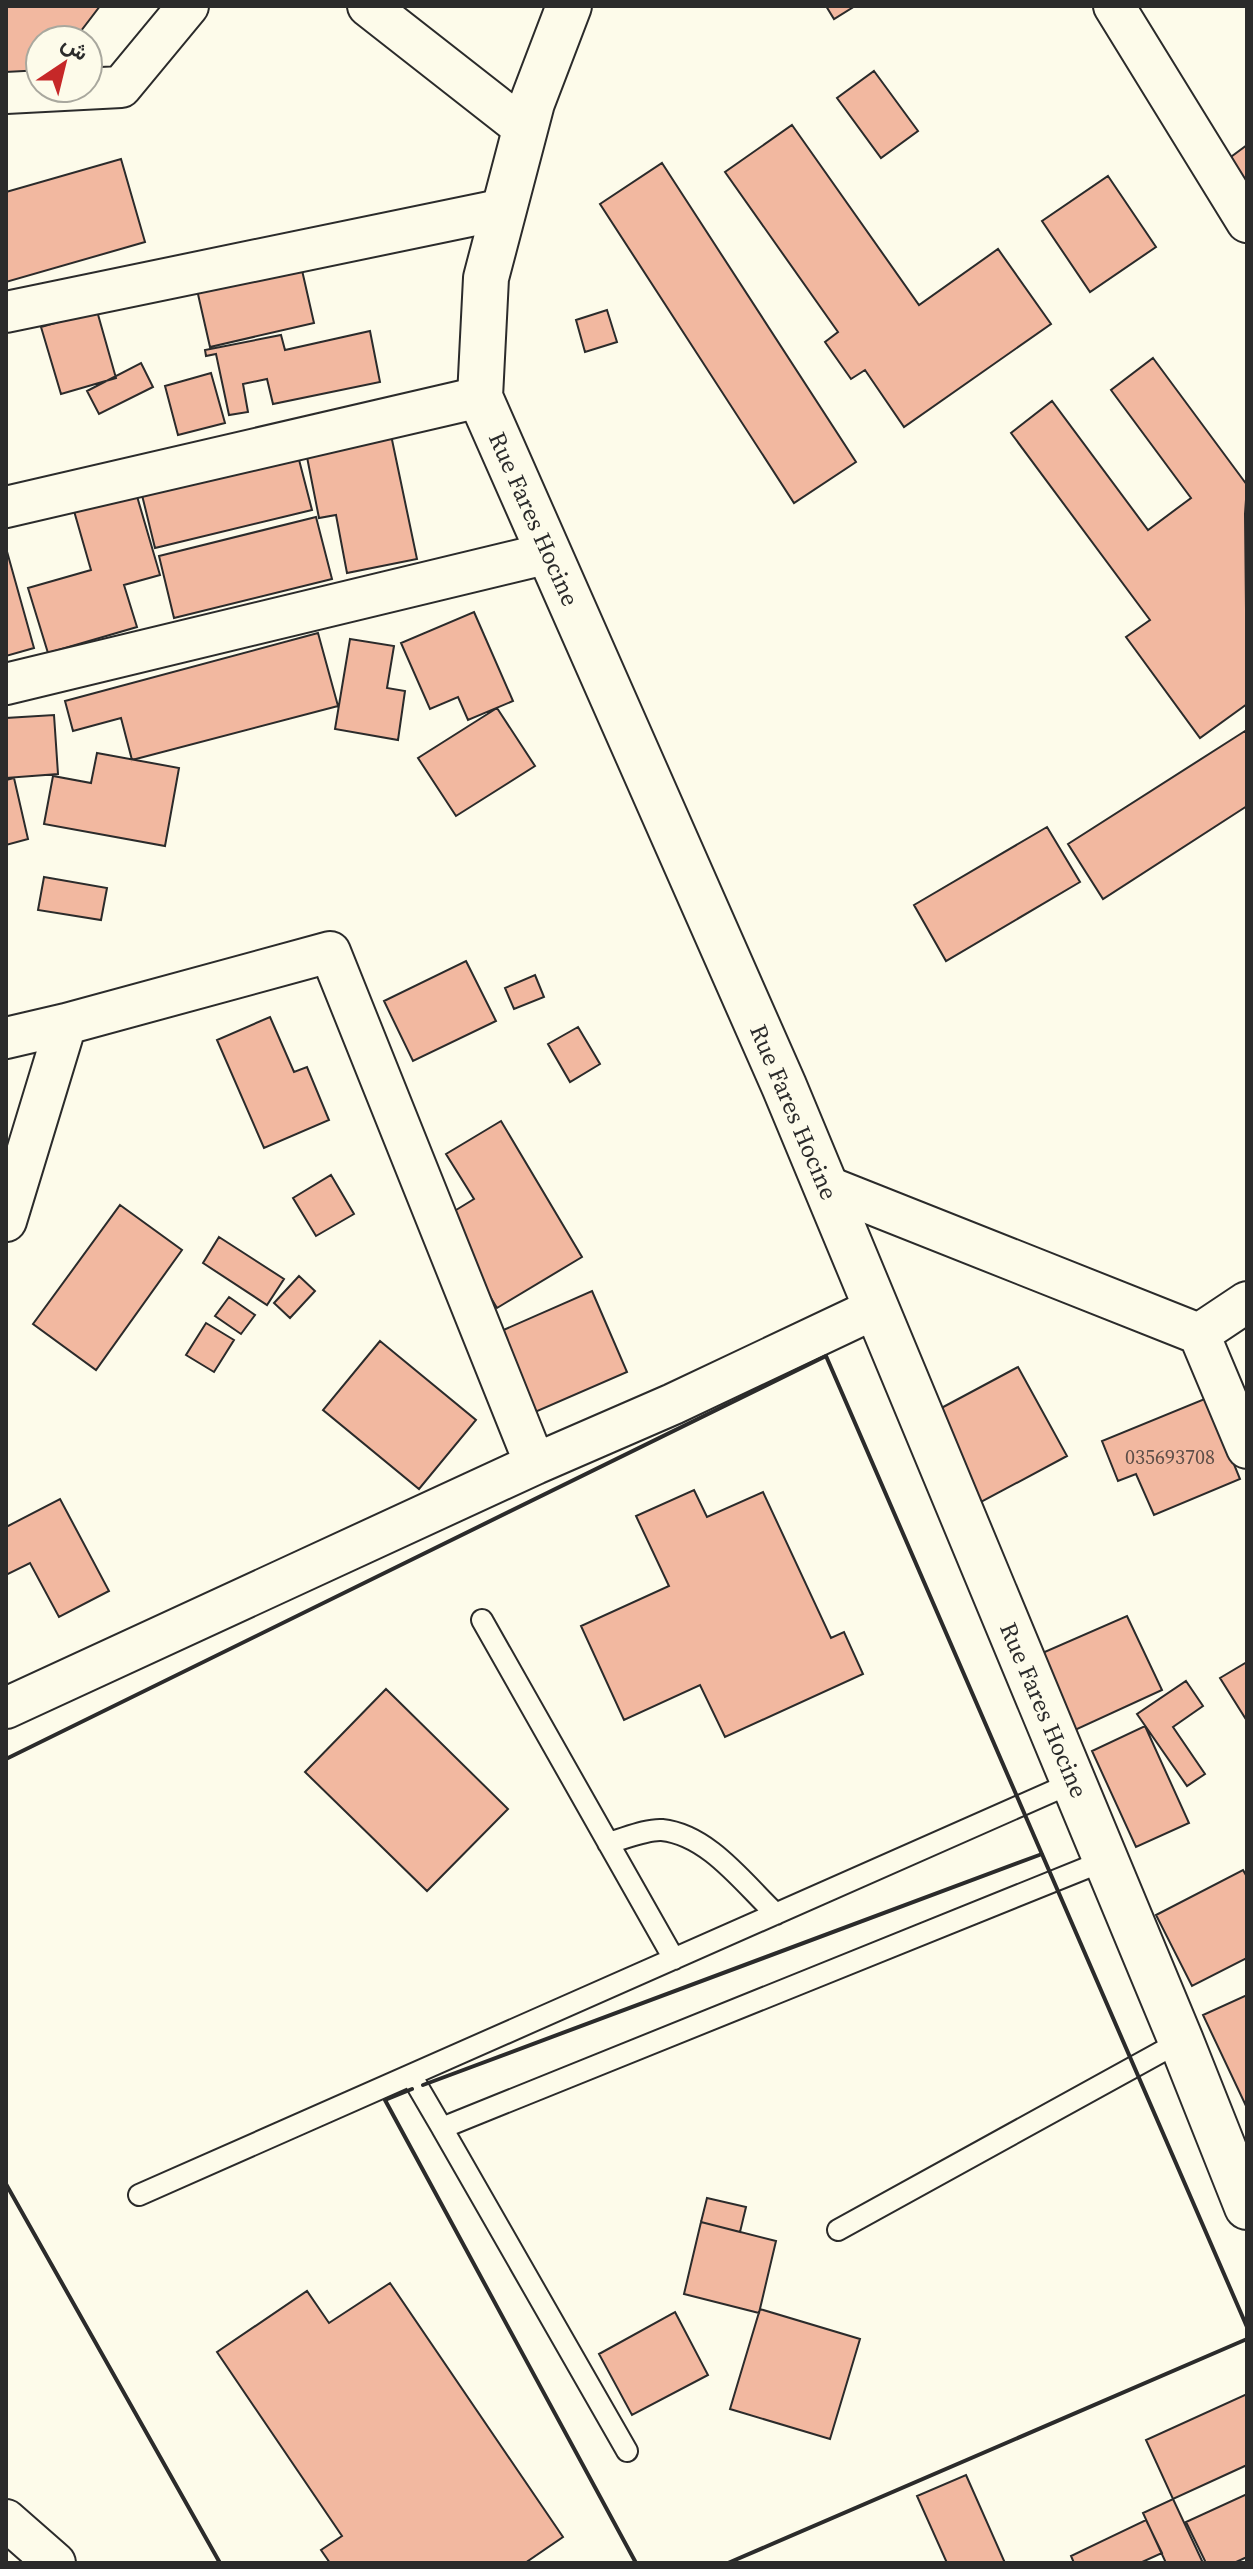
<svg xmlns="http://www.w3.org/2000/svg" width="1253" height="2569" viewBox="0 0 1253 2569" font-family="'Source Serif 4',Vazirmatn,serif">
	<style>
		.building { fill: #f2b8a0; stroke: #2b2b2b; stroke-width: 2 }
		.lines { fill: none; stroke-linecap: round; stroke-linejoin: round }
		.service-casing { stroke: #2b2b2b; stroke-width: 24 }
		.minor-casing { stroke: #2b2b2b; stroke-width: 44 }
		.tertiary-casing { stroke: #2b2b2b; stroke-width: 48 }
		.service { stroke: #fdfbea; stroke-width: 20 }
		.minor { stroke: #fdfbea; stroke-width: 40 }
		.tertiary { stroke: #fdfbea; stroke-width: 44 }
		.wall { stroke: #2b2b2b; stroke-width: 4 }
		.labels { text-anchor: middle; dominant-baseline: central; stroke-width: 6; stroke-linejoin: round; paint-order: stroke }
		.number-label { font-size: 20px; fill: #5d4e48 }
		.street-label { font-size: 24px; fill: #2b2b2b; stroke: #fdfbea }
	</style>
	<rect width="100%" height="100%" fill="#fdfbea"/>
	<path class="building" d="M6,6H100L74,40H40V75L6,78Z
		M826,6H855L834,19Z
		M874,71L918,131L881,158L837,98Z
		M792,125L919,305L998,249L1051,324L904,427L865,370L851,379L825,342L838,332L725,172Z
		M1247,145V211L1216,168Z
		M121,159L145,242L6,282V192Z
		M662,163L856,462L794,503L600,204Z
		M1108,176L1156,247L1090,292L1042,221Z
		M299,257L314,323L210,347L195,281Z
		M607,310L617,342L585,352L576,320Z
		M97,311L116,378L61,394L41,327Z
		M370,331L380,382L273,404L267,379L243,384L248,412L229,415L216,354L206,356L205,350L281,335L285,350Z
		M1153,358L1247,485L1245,514L1247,704L1200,738L1126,637L1150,620L1011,433L1052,401L1148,530L1191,498L1111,390Z
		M141,363L153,387L99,414L87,391Z
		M211,373L225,423L178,435L165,386Z
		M391,435L417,559L347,573L336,515L319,518L306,452Z
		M297,452L312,510L155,548L141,491Z
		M134,486L160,575L124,585L137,627L48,653L28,588L91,570L72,504Z
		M316,517L332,579L174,618L159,556Z
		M6,548L34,648L6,656Z
		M474,612L513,701L468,720L458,697L430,709L401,643Z
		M318,633L338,706L132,760L121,718L73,731L65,701Z
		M350,639L394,646L387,688L405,691L398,740L335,729Z
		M497,708L535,766L456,816L418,758Z
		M54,715L58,774L6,778V718Z
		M1245,731L1247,734V806L1103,899L1068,844Z
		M97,753L179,768L165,846L44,824L53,776L91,783Z
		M14,778L28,839L6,845V780Z
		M1047,827L1080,882L946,961L914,905Z
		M44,877L107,888L101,920L38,910Z
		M466,961L496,1021L413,1061L384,1001Z
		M535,975L544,997L514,1009L505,988Z
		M270,1017L294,1072L307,1067L329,1120L264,1148L217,1040Z
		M578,1027L600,1064L570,1082L548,1044Z
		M501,1121L582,1257L497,1308L443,1218L474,1199L446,1154Z
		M331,1175L354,1214L316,1236L293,1198Z
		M120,1205L182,1250L96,1370L33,1324Z
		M219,1237L284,1279L267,1305L203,1263Z
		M299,1276L315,1291L290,1318L274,1303Z
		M592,1291L627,1372L519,1419L483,1339Z
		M229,1297L255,1315L241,1334L215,1316Z
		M206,1323L234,1340L214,1372L186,1355Z
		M380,1341L476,1420L419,1489L323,1410Z
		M1018,1367L1067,1456L981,1502L932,1413Z
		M1207,1398L1240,1479L1154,1515L1136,1474L1118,1481L1102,1441Z
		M694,1490L707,1517L763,1492L831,1638L844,1632L863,1674L725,1737L700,1685L624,1720L581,1626L669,1586L636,1516Z
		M60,1499L109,1591L59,1617L30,1563L6,1575V1527Z
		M1127,1616L1162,1690L1075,1730L1040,1654Z
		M1247,1662V1721L1220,1678Z
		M1186,1681L1203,1706L1173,1727L1205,1774L1187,1786L1137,1714Z
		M386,1689L508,1809L427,1891L305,1772Z
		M1145,1726L1189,1823L1136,1847L1092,1751Z
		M1243,1870L1247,1877V1958L1192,1986L1156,1915Z
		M1247,1995V2108L1203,2015Z
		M707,2198L746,2207L740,2232L701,2222Z
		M701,2222L776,2241L759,2313L684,2294Z
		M390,2283L563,2537L525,2563H330L321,2550L342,2536L217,2352L307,2291L329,2323Z
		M760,2309L860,2339L830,2439L730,2409Z
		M675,2312L708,2375L632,2415L599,2354Z
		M1247,2394V2465L1173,2499L1146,2440Z
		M966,2475L1005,2563H947L917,2496Z
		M1247,2494V2557L1234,2563H1206L1186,2522Z
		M1173,2499L1203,2563H1166L1143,2513Z
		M1146,2520L1162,2553L1140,2563H1074L1071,2556Z"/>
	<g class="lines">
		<defs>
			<path id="service" d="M482,1620L674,1959
				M608,1843C624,1839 646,1829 662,1830C709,1835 744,1884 776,1914
				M411,2075L442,2128
				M139,2195L1074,1782
				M838,2230L1181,2041
				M627,2451L442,2128L1106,1860"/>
			<path id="minor" d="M368,6L525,129
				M1114,6L1247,222
				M6,93L121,87L188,6
				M6,312L504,209
				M6,507L480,397
				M6,684L549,553
				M6,1038L66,1024
				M826,1186L1199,1334L1247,1302
				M6,1221L66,1024L330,952L535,1464L673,1404L876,1308
				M1199,1334L1247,1448
				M6,1708L535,1464
				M6,2520L55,2563"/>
			<path id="tertiary" d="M569,6L532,103L486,278L480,397L784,1086L1181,2041L1247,2207"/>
		</defs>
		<use href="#service" class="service-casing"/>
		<use href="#minor" class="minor-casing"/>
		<use href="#tertiary" class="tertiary-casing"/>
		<use href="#service" class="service"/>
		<use href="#minor" class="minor"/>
		<use href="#tertiary" class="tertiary"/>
		<path class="wall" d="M6,1759L826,1356L1247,2327
			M423,2085L1042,1854
			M412,2089L385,2100L636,2563
			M6,2184L220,2563
			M728,2563L1247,2339"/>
	</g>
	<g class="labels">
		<g class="number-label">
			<text x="1170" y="1457">035693708</text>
		</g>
		<g class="street-label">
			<text transform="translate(534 519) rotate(66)">Rue Fares Hocine</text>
			<text transform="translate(794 1112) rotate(67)">Rue Fares Hocine</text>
			<text transform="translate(1044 1710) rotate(67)">Rue Fares Hocine</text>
		</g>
	</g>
	<rect width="1253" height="2569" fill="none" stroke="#2b2b2b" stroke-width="16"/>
	<g transform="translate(64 64) rotate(35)"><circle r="38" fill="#fdfbea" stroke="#a9a89e" stroke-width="2"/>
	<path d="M0-6L14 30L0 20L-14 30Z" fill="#c62828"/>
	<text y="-12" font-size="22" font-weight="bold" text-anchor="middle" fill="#2b2b2b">ش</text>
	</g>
</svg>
